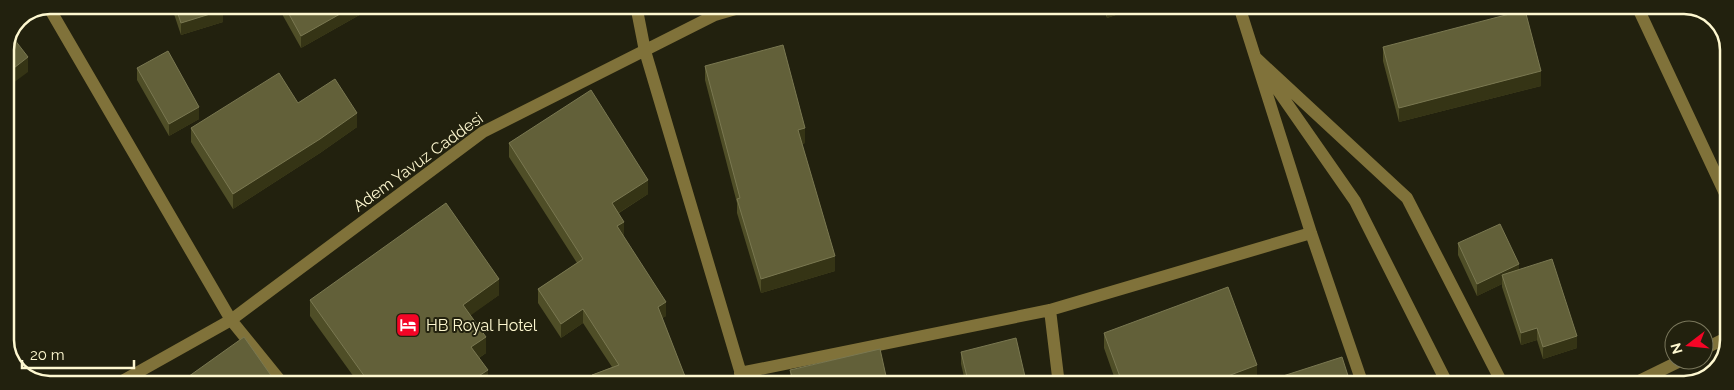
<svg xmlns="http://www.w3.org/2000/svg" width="1734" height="390" viewBox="0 0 1734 390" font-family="Raleway,sans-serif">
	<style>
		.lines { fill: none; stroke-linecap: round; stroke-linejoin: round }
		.minor { stroke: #80723a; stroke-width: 12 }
		.wall { fill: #4f4e27 }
		.shaded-wall { fill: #353415 }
		.building { fill: #626039; stroke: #7a7851 }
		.labels { text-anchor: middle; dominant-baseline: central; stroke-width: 4; stroke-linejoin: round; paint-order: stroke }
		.street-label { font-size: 16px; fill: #fef8d0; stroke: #22210e }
		.poi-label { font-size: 16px; fill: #fef8d0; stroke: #22210e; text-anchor: start }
		.rim { fill: none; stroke: #fef8d0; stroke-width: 2.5 }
	</style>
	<rect width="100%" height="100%" fill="#22210e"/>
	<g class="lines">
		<path class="minor" d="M636,5L645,51L744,384
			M48,6L231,320L283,384
			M1239,6L1311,233L1363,385
			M1637,6L1728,200
			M1256,58L1407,198L1503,385
			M1270,79L1355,201L1448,385
			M1050,310L1059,385
			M1704,349L1728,337
			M740,373L1050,310L1311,233
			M117,384L231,320L483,132L715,15L749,5
			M1631,385L1682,360"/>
	</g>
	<path class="wall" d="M171,5H221L223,22L181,35Z
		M282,5H370V9L301,48L282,14Z
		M1103,6H1142L1107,18Z
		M1383,47L1541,86L1399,122L1383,61Z
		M705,66L805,143L802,144L835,271L761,293L737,213V203L705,80Z
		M137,68L199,119L169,136L137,80Z
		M298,103L357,127L320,153L233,209L191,142V128Z
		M509,143L648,194L619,213L624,236H623L666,316L662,318L688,384H592V375L612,367L583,323L561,338L538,303V289L577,263L509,157Z
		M1458,243L1519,270L1577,348L1543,359L1537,340L1521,345L1502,287V284L1477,296L1458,255Z
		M499,295L470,315L486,353L479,358L488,384H359L310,316V300Z
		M1104,333L1257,380L1243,385H1117L1104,348Z
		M961,352L1027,385H966L961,364Z
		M1724,356L1715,371V359Z
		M790,370L888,385L791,384Z
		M1283,376L1351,385H1283Z"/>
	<path class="shaded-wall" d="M356,5H370V9L301,48V36Z
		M1107,6H1142L1107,18Z
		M223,10V22L181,35V23Z
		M28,57V72L5,89V75Z
		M1541,71V86L1399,122V108Z
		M199,107V119L169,136V124Z
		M357,113V127L320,153L233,209V194Z
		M805,128V143L798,145V130Z
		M648,180V194L612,217V203Z
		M624,222V236L617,240V226Z
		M835,256V271L761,293V279Z
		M1519,264V276L1502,275V284L1477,296V284Z
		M499,279V295L463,321V305Z
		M666,302V316L658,321V307Z
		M583,309V323L561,338V324Z
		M1537,328V340L1521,345V333Z
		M1577,336V348L1543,359V347Z
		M486,337V353L471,363V347Z
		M1257,365V380L1243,385H1204Z
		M488,370V384H466Z"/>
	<path class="building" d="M175,5H221L223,10L181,23Z
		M284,5H356L301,36Z
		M1525,10L1541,71L1399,108L1383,47Z
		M11,35L28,57L5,75V50Z
		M783,45L805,128L798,130L835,256L761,279L737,199L740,198L705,66Z
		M168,51L199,107L169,124L137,68Z
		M279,73L298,103L335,79L357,113L320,139L233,194L191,128Z
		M591,90L648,180L612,203L624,222L617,226L666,302L658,307L688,384H596L592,375L619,365L583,309L561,324L538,289L583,259L509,143Z
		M446,203L499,279L463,305L486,337L471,347L488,370L466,384H370L310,300Z
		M1500,224L1519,264L1477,284L1458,243Z
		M1552,259L1577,336L1543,347L1537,328L1521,333L1502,275Z
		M1228,287L1257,365L1204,385H1123L1104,333Z
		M244,337L277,384H178Z
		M1016,338L1027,385H969L961,352Z
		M880,349L888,385L794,384L790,370Z
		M1724,356L1718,367L1715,359Z
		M1342,357L1351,385H1286L1283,376Z
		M1649,379L1651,385H1635Z"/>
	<defs>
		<symbol id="hotel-square" viewBox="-11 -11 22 22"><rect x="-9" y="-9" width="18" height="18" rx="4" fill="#f40526" stroke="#22210e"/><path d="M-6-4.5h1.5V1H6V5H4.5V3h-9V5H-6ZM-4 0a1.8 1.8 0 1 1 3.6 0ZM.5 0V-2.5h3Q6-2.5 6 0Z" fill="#fff"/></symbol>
	</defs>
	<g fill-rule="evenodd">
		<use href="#hotel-square" x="394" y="311" width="28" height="28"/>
	</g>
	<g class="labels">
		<g class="street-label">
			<text transform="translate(418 162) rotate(-36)">Adem Yavuz Caddesi</text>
		</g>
		<g class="poi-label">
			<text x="426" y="325">HB Royal Hotel</text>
		</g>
	</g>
	<path d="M0 0H1734V390H0ZM50 14H1684A36 36 0 0 1 1720 50V340A36 36 0 0 1 1684 376H50A36 36 0 0 1 14 340V50A36 36 0 0 1 50 14Z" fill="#22210e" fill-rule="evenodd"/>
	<path class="rim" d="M50 14H1684A36 36 0 0 1 1720 50V340A36 36 0 0 1 1684 376H50A36 36 0 0 1 14 340V50A36 36 0 0 1 50 14Z"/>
	<g transform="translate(1689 345) rotate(254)"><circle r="24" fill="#22210e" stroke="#7a775c"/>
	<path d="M0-4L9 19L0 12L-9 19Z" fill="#f40526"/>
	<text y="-8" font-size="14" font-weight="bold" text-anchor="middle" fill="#fef8d0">N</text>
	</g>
	<path d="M22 360v8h112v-8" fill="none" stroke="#fef8d0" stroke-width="2.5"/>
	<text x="30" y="360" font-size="15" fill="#fef8d0" stroke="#22210e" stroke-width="4" paint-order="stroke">20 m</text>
</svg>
